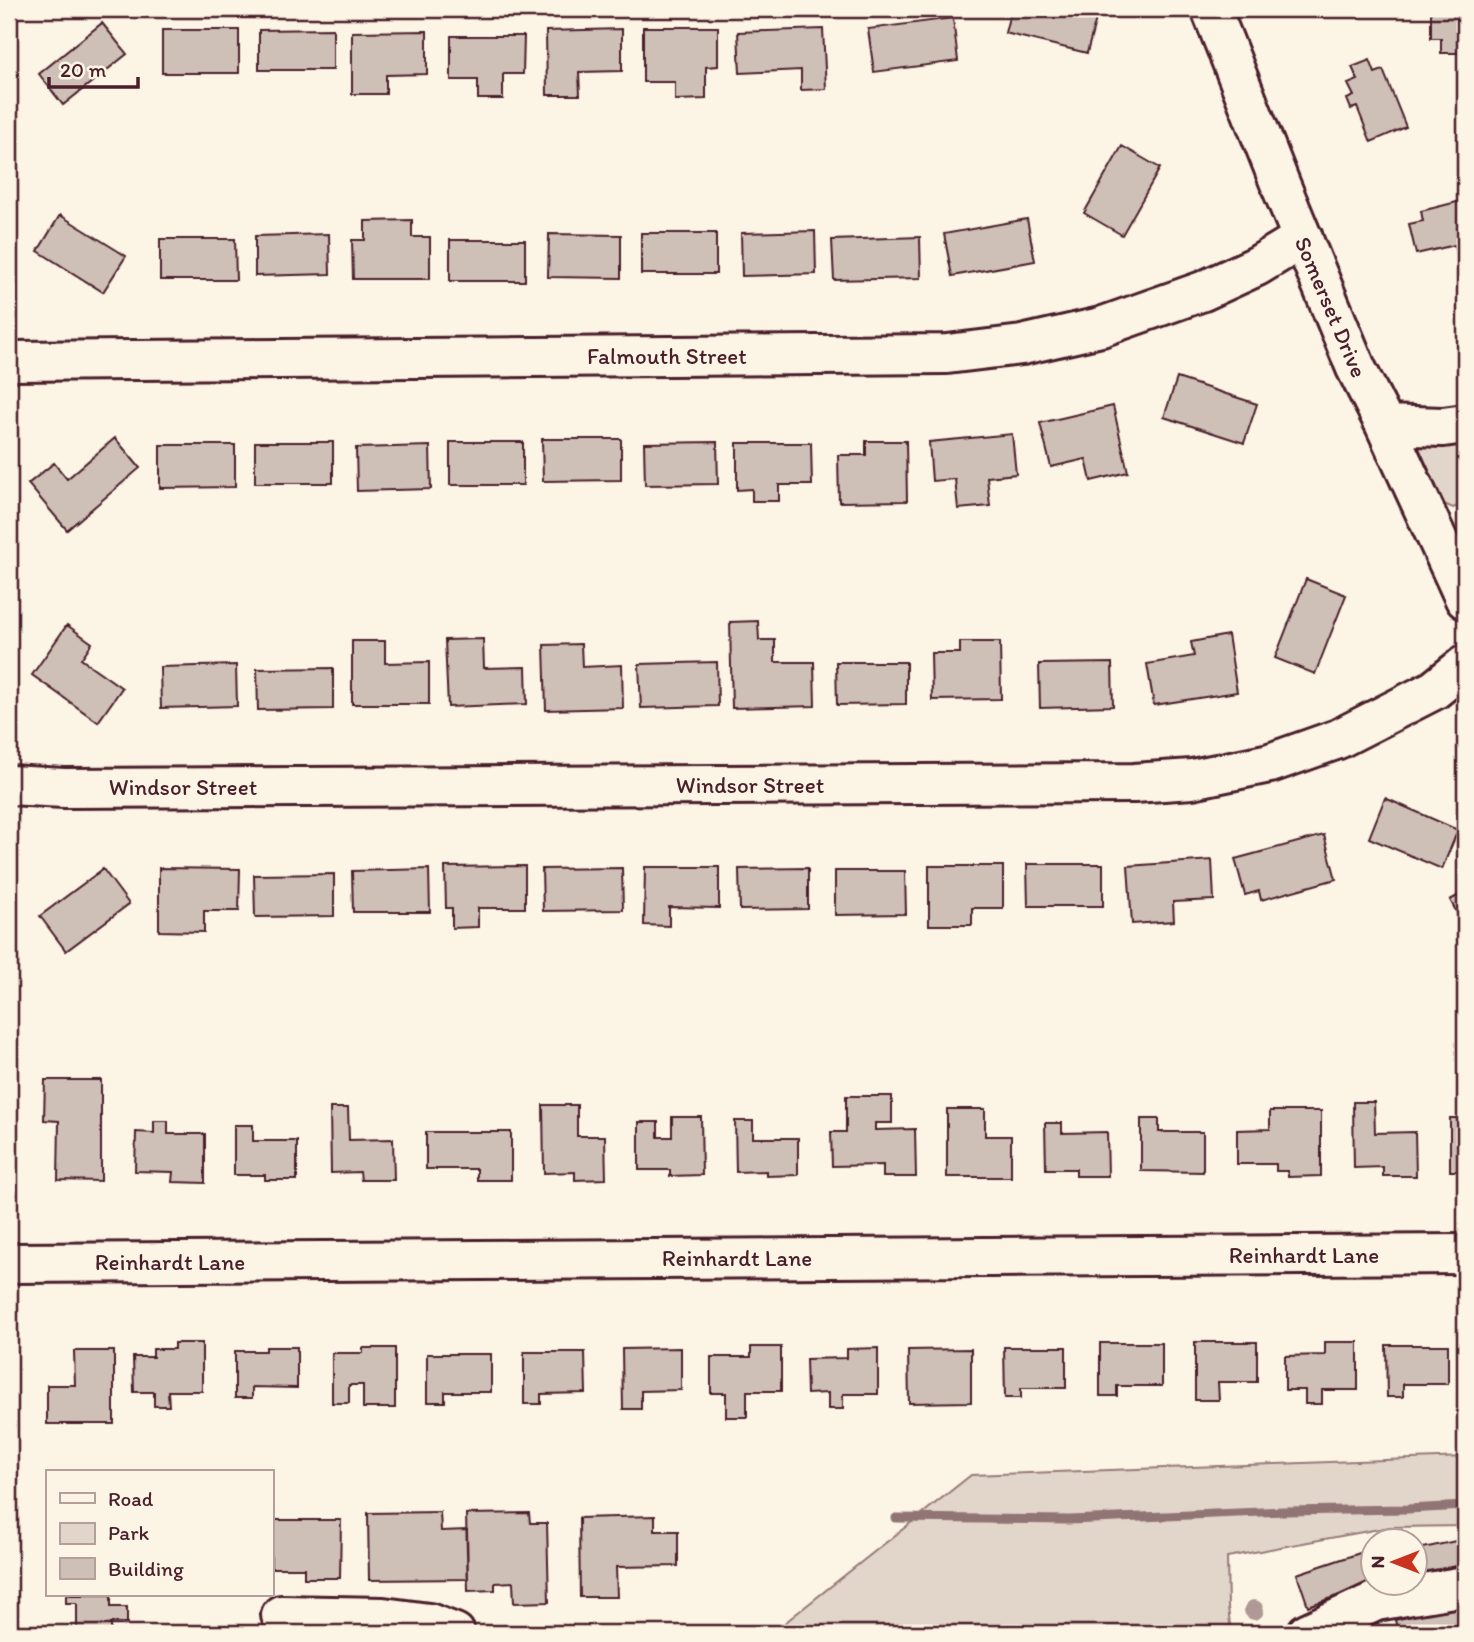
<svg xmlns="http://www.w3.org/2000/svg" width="1474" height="1642" viewBox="0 0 1474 1642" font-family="Itim,sans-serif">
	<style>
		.green { fill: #e2d5ca; stroke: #967a7a; stroke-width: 2 }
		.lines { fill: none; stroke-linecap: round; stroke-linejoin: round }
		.stream { stroke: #917474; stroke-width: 9 }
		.building { fill: #cfc0b7; stroke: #4a1f2b; stroke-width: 2 }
		.minor-casing { stroke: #4a1f2b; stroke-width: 44 }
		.minor { stroke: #fcf5e5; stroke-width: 38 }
		.tree { fill: #af9895 }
		.labels { text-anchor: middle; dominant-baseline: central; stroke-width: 7; stroke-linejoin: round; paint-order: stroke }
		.street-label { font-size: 23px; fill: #4a1f2b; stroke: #fcf5e5 }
	</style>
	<rect width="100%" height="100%" fill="#fcf5e5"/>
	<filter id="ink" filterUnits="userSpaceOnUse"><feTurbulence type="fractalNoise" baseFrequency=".0143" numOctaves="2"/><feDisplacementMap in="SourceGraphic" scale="14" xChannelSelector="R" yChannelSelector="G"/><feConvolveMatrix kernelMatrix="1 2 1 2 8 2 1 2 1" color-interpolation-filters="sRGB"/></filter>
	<g filter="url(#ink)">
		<path class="green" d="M1465,439C1465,461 1468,485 1458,506L1453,508L1444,504L1419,448L1421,445Z
			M1465,1457V1526L1390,1527L1227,1557L1228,1607L1231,1633H772L971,1475Z"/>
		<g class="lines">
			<path class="stream" d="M896,1518L1069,1520L1284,1511L1407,1509L1465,1506"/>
		</g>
		<path class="building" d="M1011,9H1090L1098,11L1087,53L1005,33Z
			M1431,9H1465V53H1441V38H1431Z
			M953,18L958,61L874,72L868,29Z
			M102,23L127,54L63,105L39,74Z
			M643,27H718V66L706,67V99L675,100V82H643Z
			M333,29V70H259V30Z
			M622,29V71L579,72L580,95H547L546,31Z
			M823,29L826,89L801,90V70L740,73L738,32Z
			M162,30H239V73H162Z
			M427,31V74L386,75V94H352V32Z
			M451,36H524L523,74H503V99H478V80H451Z
			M1370,60L1375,73L1383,70L1406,127L1371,142L1357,107L1351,109L1347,99L1354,96L1348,84L1358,80L1352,67Z
			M1122,146L1160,168L1122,235L1084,213Z
			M1465,200V257L1458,259L1455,245L1416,254L1409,224L1423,221L1421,211Z
			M60,215L126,256L103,292L38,251Z
			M1027,219L1035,261L952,276L944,234Z
			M412,220V237H430V279H353L352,240H365V221Z
			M815,231L816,274L742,276L741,233Z
			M641,233H716V274H641Z
			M329,234L330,274L255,276V236Z
			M549,234L621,235V278L548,277Z
			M920,237L921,278L834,280L832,240Z
			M160,239H235L236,280H160Z
			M450,240H525V281H450Z
			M1177,378L1257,404L1244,443L1164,417Z
			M1113,406L1128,472L1091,481L1086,459L1051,467L1040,423Z
			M1012,434L1016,474L987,477L990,506L958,509L955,479L932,481L929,442Z
			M115,438L140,468L67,530L28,484L54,463L67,479Z
			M542,439H621V480L543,481Z
			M866,441H906L907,501L839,502L838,455H866Z
			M255,442H333V483H255Z
			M450,442H523V485H450Z
			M717,442L718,484L645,485L644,443Z
			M737,443H811L812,485H779V501H752V489L737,490Z
			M160,445H235V487L160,488Z
			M430,446L431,489L357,491L356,448Z
			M1306,579L1346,595L1315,674L1275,658Z
			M758,621L759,640H775V662H814L815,706L732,708L730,622Z
			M67,625L92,643L81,659L122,688L98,722L32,675Z
			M1228,635L1237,692L1154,705L1147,664L1194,656L1191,642Z
			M483,639L484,668L526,667L527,704L448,707L445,640Z
			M352,641H385V663L429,662V704H352Z
			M960,642H1000L1001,699L932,700L931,653H960Z
			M581,644L582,667L622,665L623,708L546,710L544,645Z
			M717,662L718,706L641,708L639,664Z
			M836,662H906V704L837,705Z
			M1112,663L1113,706L1040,708L1039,664Z
			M236,665L237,706L161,708L160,667Z
			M333,668V709L258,710L257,669Z
			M1385,798L1458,830L1442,869L1369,838Z
			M1324,835L1336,879L1261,900L1259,891L1245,895L1235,859Z
			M1212,860L1214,900L1173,902L1174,921L1132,924L1128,866Z
			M1027,864H1103V906H1028Z
			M525,866V908H478V927L452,928V908H446L445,867Z
			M929,866H1003V908H972V925H929Z
			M645,867H719V908L669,907V926L644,925Z
			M159,868L240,869L239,911H204V932L159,931Z
			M622,868L623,910L543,911L542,869Z
			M808,868V909L740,910L739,869Z
			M103,869L129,904L66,951L40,916Z
			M429,869L430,912H353L352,871Z
			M835,871H905L906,914L835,915Z
			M334,874V916L255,917L254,875Z
			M1465,892V928L1450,900Z
			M45,1080H101V1181L58,1180L59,1121L44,1120Z
			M846,1096H892V1123H875V1130L915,1129L916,1177H883V1165L832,1166L831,1132H846Z
			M1353,1102H1374L1375,1133L1415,1132L1416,1176H1383V1167L1354,1168Z
			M543,1105H577V1136H605L606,1179L575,1180V1172L544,1173Z
			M330,1108H348L349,1140L393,1139L394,1180H361L360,1172L331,1173Z
			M947,1109H985V1136H1011V1177H947Z
			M1270,1111H1321V1176L1288,1177V1171H1276V1164H1237V1130L1270,1129Z
			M672,1117H701L702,1175L670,1176V1170H639V1122H658V1137H672Z
			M1450,1118H1465V1171H1450Z
			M1141,1119H1159V1132H1203V1172L1141,1171Z
			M154,1121H168V1134H205V1183L172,1182L173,1172L135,1171L136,1132L154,1133Z
			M735,1121H753V1138H798V1175L766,1176V1171L736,1172Z
			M1045,1123H1062V1133L1107,1132L1108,1176H1076V1169H1046Z
			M234,1125H253V1141H297V1180H265V1175H234Z
			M426,1132H511V1180H477V1169H426Z
			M1195,1342H1257V1382H1218L1219,1400H1195Z
			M1325,1342H1358V1390H1322V1404H1305V1390H1285V1356L1325,1355Z
			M174,1343H202V1391H168L169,1406H154V1392H134L133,1357H153V1349H174Z
			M1100,1343H1162V1386H1117V1396H1100Z
			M1386,1345H1448V1384H1403V1397H1387Z
			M266,1347H297V1388L252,1387V1398H235V1351H266Z
			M751,1347H781V1391H747V1417H726V1393H711V1357H751Z
			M1004,1347H1066V1388H1021V1398H1005Z
			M363,1348H395V1408H363V1385H349V1403H332V1353H363Z
			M681,1348V1390L641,1391V1409H623L622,1349Z
			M878,1348V1394H843V1409H828V1393L807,1394L806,1359L847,1358V1349Z
			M971,1349V1402L909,1403L908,1350Z
			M74,1351H114V1424H47V1385H75Z
			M524,1352H585L586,1393L541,1394V1404H524Z
			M427,1354H491V1392H445V1402H427Z
			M440,1512L441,1531L467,1530L468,1579L369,1580L368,1513Z
			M529,1513L530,1523H547L549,1602L514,1603L513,1582L495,1583V1590L468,1591L466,1514Z
			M655,1516V1531H678V1566L616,1567L617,1597H580L579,1518Z
			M271,1520H341L340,1578H304V1568H271Z
			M1465,1539V1571L1418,1581L1414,1565V1550Z
			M1372,1549V1582H1378L1308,1606L1297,1574Z
			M66,1595H111V1607H127V1623H111V1633H77V1603H66Z
			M1465,1603V1632L1398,1633L1395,1620Z"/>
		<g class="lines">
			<defs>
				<path id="minor" d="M1211,9L1281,186L1356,368L1385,425L1465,599
					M9,361L947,354L1022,345L1101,327L1203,291L1257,266L1303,238
					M1385,425L1443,427L1465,424
					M9,785L64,788L1134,783L1192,779L1270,763L1338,739L1434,690L1465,665
					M9,1263L1465,1254
					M281,1615L383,1617L429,1623L455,1633
					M1307,1633L1376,1601L1465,1586"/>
			</defs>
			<use href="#minor" class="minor-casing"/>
			<use href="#minor" class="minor"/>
		</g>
		<circle class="tree" cx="1254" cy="1610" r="10"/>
	</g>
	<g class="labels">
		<g class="street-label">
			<text transform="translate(1331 307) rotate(67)">Somerset Drive</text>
			<text x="667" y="356">Falmouth Street</text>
			<text x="750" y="785">Windsor Street</text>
			<text x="183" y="787">Windsor Street</text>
			<text x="1304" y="1255">Reinhardt Lane</text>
			<text x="737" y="1258">Reinhardt Lane</text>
			<text x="170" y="1262">Reinhardt Lane</text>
		</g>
	</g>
	<rect width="1474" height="1642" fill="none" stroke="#fcf5e5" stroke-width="35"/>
	<rect x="18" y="18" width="1439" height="1607" fill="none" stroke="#4a1f2b" stroke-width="2.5" filter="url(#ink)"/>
	<rect x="46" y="1470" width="228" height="126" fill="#fcf5e5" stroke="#b59f9b" stroke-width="2"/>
	<rect x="60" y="1493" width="35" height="10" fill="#fcf5e5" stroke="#b59f9b" stroke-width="2"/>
	<text x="108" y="1506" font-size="21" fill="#4a1f2b">Road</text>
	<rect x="60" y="1523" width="35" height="21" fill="#e2d5ca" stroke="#b59f9b" stroke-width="2"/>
	<text x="108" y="1540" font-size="21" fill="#4a1f2b">Park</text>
	<rect x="60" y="1558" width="35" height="21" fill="#cfc0b7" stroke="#b59f9b" stroke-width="2"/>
	<text x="108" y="1576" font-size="21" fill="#4a1f2b">Building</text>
	<g transform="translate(1394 1562) rotate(270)"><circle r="33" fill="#fcf5e5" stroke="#b59f9b" stroke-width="2"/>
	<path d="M0-5L12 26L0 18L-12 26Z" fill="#c8321e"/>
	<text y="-10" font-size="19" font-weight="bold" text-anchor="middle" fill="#4a1f2b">N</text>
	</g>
	<path d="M49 77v10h89v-10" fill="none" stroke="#4a1f2b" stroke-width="3.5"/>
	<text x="60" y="77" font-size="21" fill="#4a1f2b" stroke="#fcf5e5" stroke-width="5" paint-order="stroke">20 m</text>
</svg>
